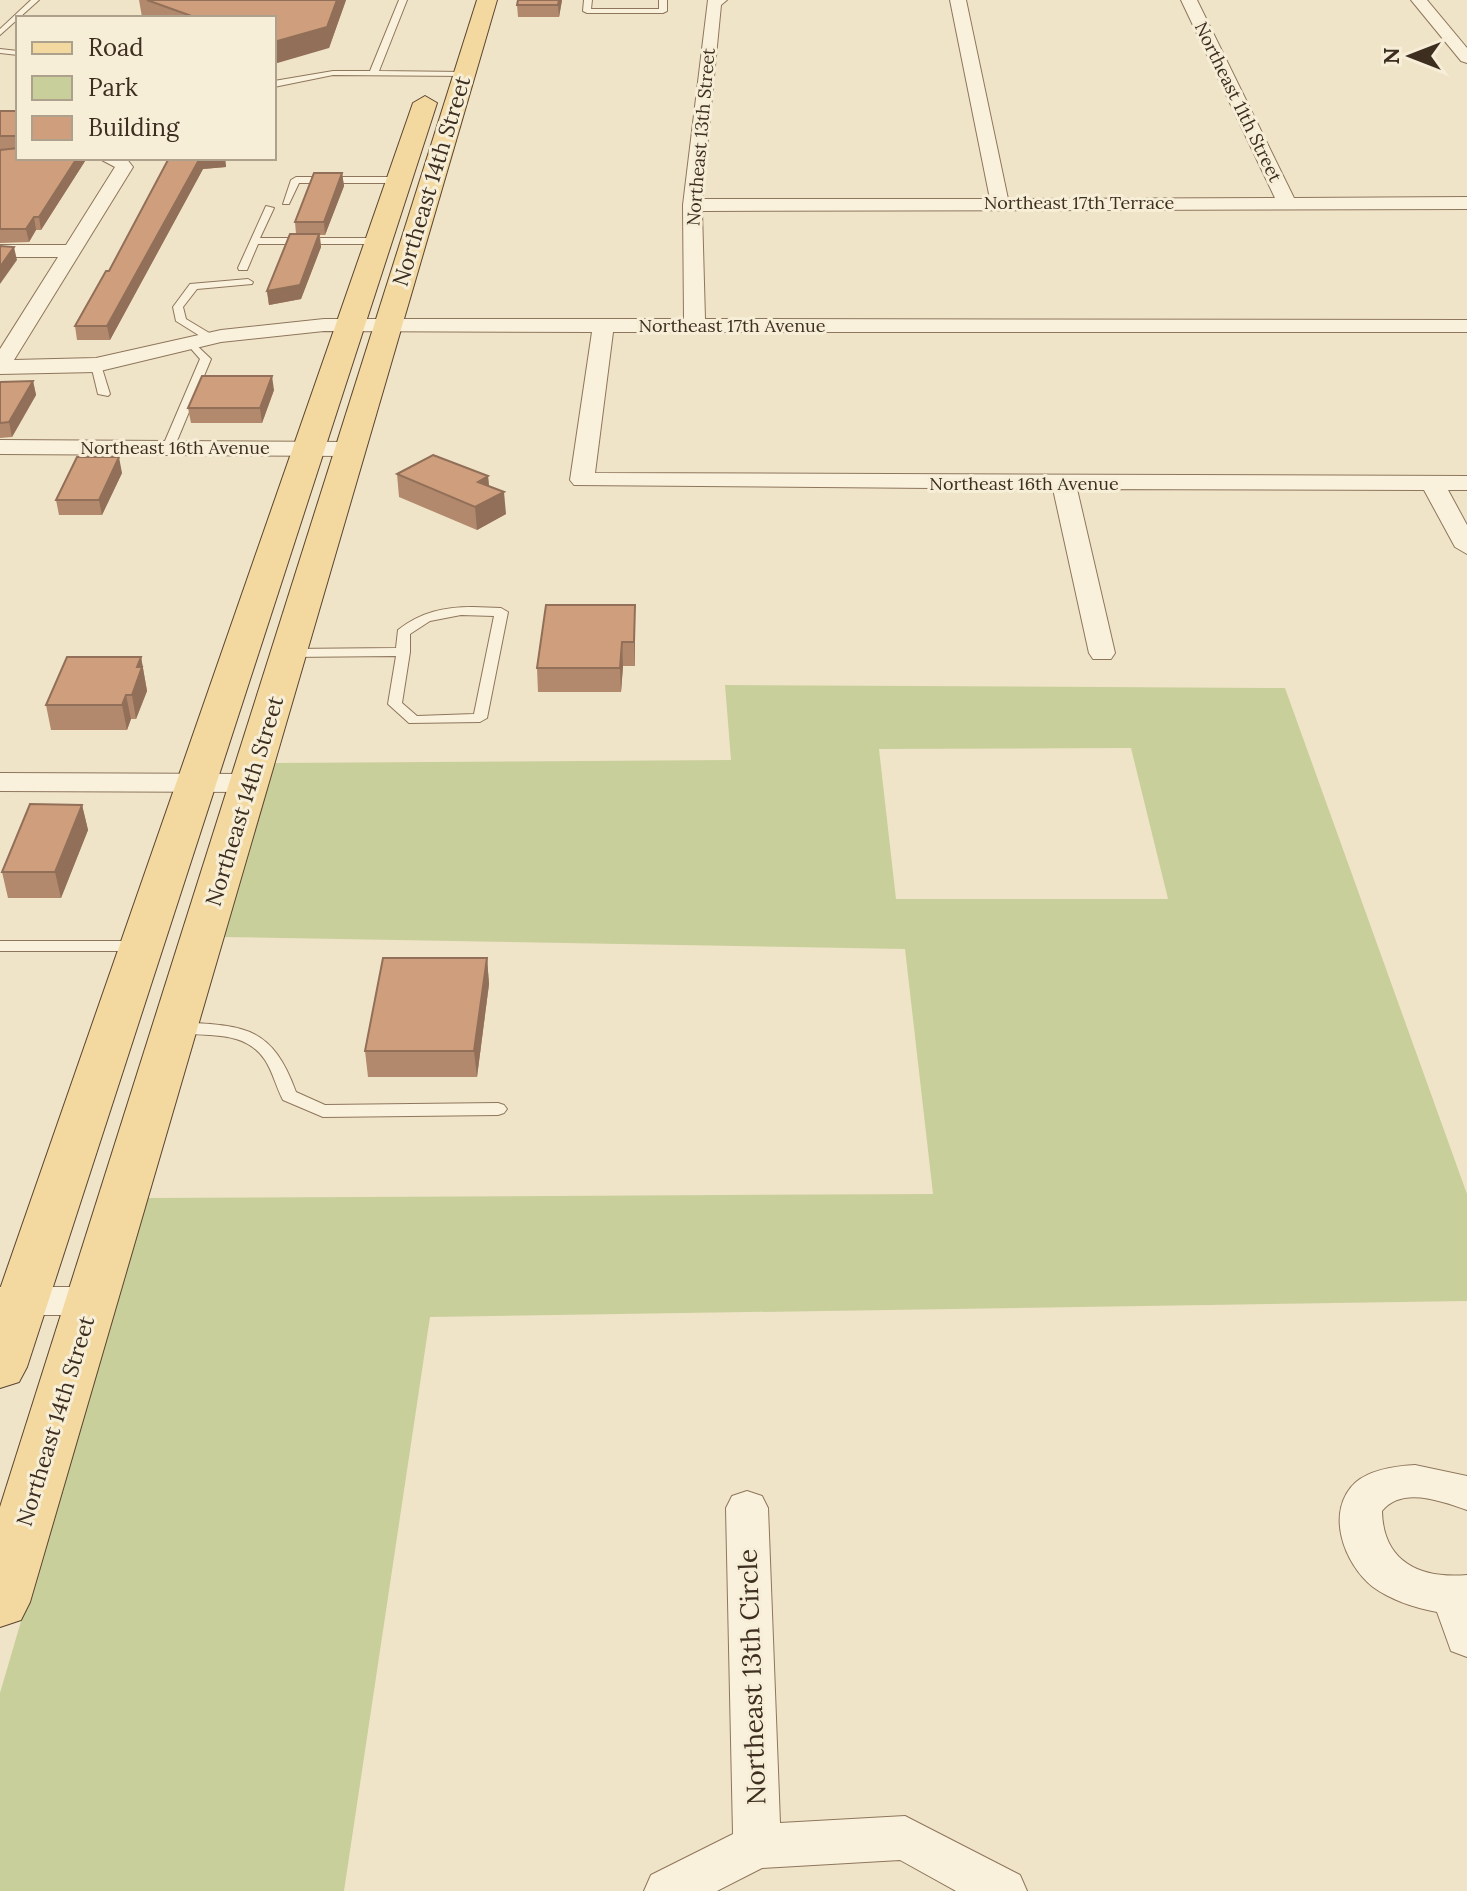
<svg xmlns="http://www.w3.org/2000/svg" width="1467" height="1891" viewBox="0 0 1467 1891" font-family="Lora,serif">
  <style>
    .green { fill: #c9cf9b; fill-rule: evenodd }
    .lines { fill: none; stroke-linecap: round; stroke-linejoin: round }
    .lane-casing { stroke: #8d765c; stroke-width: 2 }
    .street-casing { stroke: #8d765c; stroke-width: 2 }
    .primary-casing { stroke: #5b4430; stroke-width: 2 }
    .lane { fill: #faf1dc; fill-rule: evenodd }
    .street { fill: #faf1dc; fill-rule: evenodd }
    .primary { fill: #f3d9a0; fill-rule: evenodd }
    .wall { fill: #b2896c }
    .shaded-wall { fill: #916f58 }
    .building { fill: #cf9f7d; stroke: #916f58; stroke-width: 2 }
    .labels { text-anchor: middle; stroke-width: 6; stroke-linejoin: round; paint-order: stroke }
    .far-street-label { font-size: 18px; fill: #3d2e20; stroke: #f7eed8 }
    .street-label { font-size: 22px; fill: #3d2e20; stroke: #f7eed8 }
    .near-street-label { font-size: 26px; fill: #3d2e20; stroke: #f7eed8 }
  </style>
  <rect width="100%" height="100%" fill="#f0e4c8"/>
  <path class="green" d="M725 685 1285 688 1467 1194V1301L430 1317 344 1891H0V1693L145 1198 933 1194 905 949 222 937 272 763 731 760ZM1131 748 1168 899H896L879 749Z"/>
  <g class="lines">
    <g class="lane-casing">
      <g id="lane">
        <path d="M31 0H39L0 35V29Z"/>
        <path d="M399 0H407L379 71 464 72 467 76 333 75 274 87V81L333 71H370Z"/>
        <path d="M584 0H592L591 9H659V0H667V11L663 13H587L583 11Z"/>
        <path d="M0 49 18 51V55L0 53Z"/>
        <path d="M296 177H399L404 180 399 183H299L289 204H283L291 180Z"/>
        <path d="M266 206 274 208 260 238H378L383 241 378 244H258L247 270H239L238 268Z"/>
        <path d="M248 279 253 282 252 284 197 289 183 307 186 319 216 337V341H208L176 321 173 307 190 284Z"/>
        <path d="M191 340 211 359 174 448 168 451 162 448 200 359 186 343Z"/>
        <path d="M96 362 101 365 110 394 108 396 98 394 91 365Z"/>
        <path d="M473 607 501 608 508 612 487 718 480 722 409 723 388 704 396 656 289 657 282 653 289 649 396 648 398 630C421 612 444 607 473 607ZM461 615 494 616 474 714 417 716 402 703 410 652V634L430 621Z"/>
        <path d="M0 941H138L146 946 138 951H0Z"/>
        <path d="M177 1022C243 1026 271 1024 296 1092L325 1105 498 1103 504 1105 507 1109 504 1113 498 1115 323 1117 283 1100C276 1087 273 1072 265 1060 243 1027 203 1039 171 1031L169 1027Z"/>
      </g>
    </g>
    <g class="street-casing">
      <g id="street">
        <path d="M708 0H727L721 5 702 199H990L950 0H966L1008 199 1275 198 1181 0H1197L1294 198 1467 197V209L702 211 705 319 1467 320V332H613L595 473 1467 476V490H1448L1467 525V554L1455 547 1424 490 1077 489 1115 653 1111 659H1093L1089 653 1053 489 574 485 570 480 592 332 324 331 221 342 96 372 0 374V349L58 257H0V245H66L115 167 98 158H126L133 167 14 360 96 358 221 330 324 319H684L683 205Z"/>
        <path d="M1411 0H1427L1467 48V63L1461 61Z"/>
        <path d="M0 440 350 442 362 449 350 456 0 454Z"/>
        <path d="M0 773 249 774 259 777 264 783 259 789 249 792 0 791Z"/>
        <path d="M0 1287H92L106 1291 111 1301 106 1311 92 1315H0Z"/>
        <path d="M1415 1465 1467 1476V1510C1441 1501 1402 1486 1382 1511 1383 1562 1420 1579 1467 1575V1657L1451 1651 1437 1612C1415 1608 1391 1600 1373 1587 1344 1564 1324 1511 1356 1482 1372 1469 1396 1466 1415 1465Z"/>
        <path d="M747 1491 762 1496 768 1508 780 1823 905 1816 1020 1875 1027 1891H956L900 1860 762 1868 717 1891H644L651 1875 733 1834 726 1508 732 1496Z"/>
      </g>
    </g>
    <g class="primary-casing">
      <g id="primary">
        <path d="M477 0H497L30 1602 21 1620 0 1627V1507Z"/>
        <path d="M425 96 437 103 27 1367 19 1382 0 1388V1289L413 103Z"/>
      </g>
    </g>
    <use href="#lane" class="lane"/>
    <use href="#street" class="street"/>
    <use href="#primary" class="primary"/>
  </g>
  <g class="wall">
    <path d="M139 0H346L329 48 274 18H144L142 17Z"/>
    <path d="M518 0H562L559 17H518L517 5Z"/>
    <path d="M0 111H18V158H87L41 230H36L29 242 0 243V150L12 149H0Z"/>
    <path d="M169 158H225L226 167 203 169 110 340H77L75 326 109 271Z"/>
    <path d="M342 173 344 186 325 235H320L321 247 301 299 269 305 267 291 296 234 295 222Z"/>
    <path d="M33 381 36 395 12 437 0 438V382Z"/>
    <path d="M274 390 262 423H191L188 408Z"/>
    <path d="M122 473 102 515H59L56 500Z"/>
    <path d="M397 474 488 476 489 486 506 514 477 530 399 497Z"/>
    <path d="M635 605V666H623L621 692H538L537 668Z"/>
    <path d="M141 657 147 691 136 719H131L127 730H51L46 705Z"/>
    <path d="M82 805 88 830 61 898H8L2 872Z"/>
    <path d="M487 958 489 984 477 1077H368L365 1051Z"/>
  </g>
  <g class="shaded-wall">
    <path d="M337 0H346L329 48 274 64V42Z"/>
    <path d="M559 0H562L559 17 558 5Z"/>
    <path d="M77 158H87L41 230 39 217Z"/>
    <path d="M200 158H225L226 167 203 169 110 340 107 326Z"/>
    <path d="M342 173 344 186 325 235 324 222Z"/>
    <path d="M34 217 36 230 29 242 26 229Z"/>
    <path d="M319 234 321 247 301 299 269 305 267 291Z"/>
    <path d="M14 247 17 260 0 284V267Z"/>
    <path d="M272 376 274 390 262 423 260 408Z"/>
    <path d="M33 381 36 395 12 437 9 422Z"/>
    <path d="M119 457 122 473 102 515 99 500Z"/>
    <path d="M488 476 490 499 478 482Z"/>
    <path d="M504 492 506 514 477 530 475 507Z"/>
    <path d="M635 605V666L634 642Z"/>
    <path d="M622 642 623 666 621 692 620 668Z"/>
    <path d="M141 657 147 691 136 719 132 695 137 667Z"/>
    <path d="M126 695 131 719 127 730 122 705Z"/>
    <path d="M82 805 88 830 61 898 55 872Z"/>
    <path d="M487 958 489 984 477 1077 474 1051Z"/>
  </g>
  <g class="building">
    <path d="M147 0H337L327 27 274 42V18H197Z"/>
    <path d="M518 0H559L558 5H517Z"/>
    <path d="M0 111H18V138V136H0Z"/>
    <path d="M18 148V158H77L39 217H34L26 229H0V150Z"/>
    <path d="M169 158H200L107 326H75L106 271H109Z"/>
    <path d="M314 173H342L324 222H295Z"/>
    <path d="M290 234H319L300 285 267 291Z"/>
    <path d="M0 246 14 247 0 267Z"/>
    <path d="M202 376H272L260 408H188Z"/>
    <path d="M33 381 9 422 0 423V382Z"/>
    <path d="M433 455 488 476 478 482 504 492 475 507 397 474Z"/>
    <path d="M77 457H119L99 500H56Z"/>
    <path d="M546 605H635L634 642H622L620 668H537Z"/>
    <path d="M67 657H141L137 667H142L132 695H126L122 705H46Z"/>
    <path d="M30 804 82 805 55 872H2Z"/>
    <path d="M383 958H487L474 1051H365Z"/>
  </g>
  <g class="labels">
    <g class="far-street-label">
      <text transform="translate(1238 102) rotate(64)" y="6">Northeast 11th Street</text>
      <text transform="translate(701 137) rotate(-85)" y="6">Northeast 13th Street</text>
      <text x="1079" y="209">Northeast 17th Terrace</text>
      <text x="732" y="332">Northeast 17th Avenue</text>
      <text x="175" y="454">Northeast 16th Avenue</text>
      <text x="1024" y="490">Northeast 16th Avenue</text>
    </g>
    <g class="street-label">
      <text transform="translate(431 181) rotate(-73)" y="8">Northeast 14th Street</text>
      <text transform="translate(244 801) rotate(-73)" y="8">Northeast 14th Street</text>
      <text transform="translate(55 1421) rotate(-73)" y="8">Northeast 14th Street</text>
    </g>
    <g class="near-street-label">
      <text transform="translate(752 1677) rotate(-92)" y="9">Northeast 13th Circle</text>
    </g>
  </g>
  <rect x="16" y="16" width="260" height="144" fill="#f7eed8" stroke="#ada18e" stroke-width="2"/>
  <rect x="32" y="42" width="40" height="12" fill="#f3d9a0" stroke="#ada18e" stroke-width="2"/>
  <text x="88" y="56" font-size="24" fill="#3d2e20">Road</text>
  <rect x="32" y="76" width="40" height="24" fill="#c9cf9b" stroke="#ada18e" stroke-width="2"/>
  <text x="88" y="96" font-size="24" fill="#3d2e20">Park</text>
  <rect x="32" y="116" width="40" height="24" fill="#cf9f7d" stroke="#ada18e" stroke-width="2"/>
  <text x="88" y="136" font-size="24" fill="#3d2e20">Building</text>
  <g transform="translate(1411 56) rotate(270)" stroke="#f7eed8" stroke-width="6" paint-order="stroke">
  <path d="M0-6L14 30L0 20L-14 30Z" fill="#3d2e20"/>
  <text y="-12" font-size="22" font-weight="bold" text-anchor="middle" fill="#3d2e20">N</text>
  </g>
</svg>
